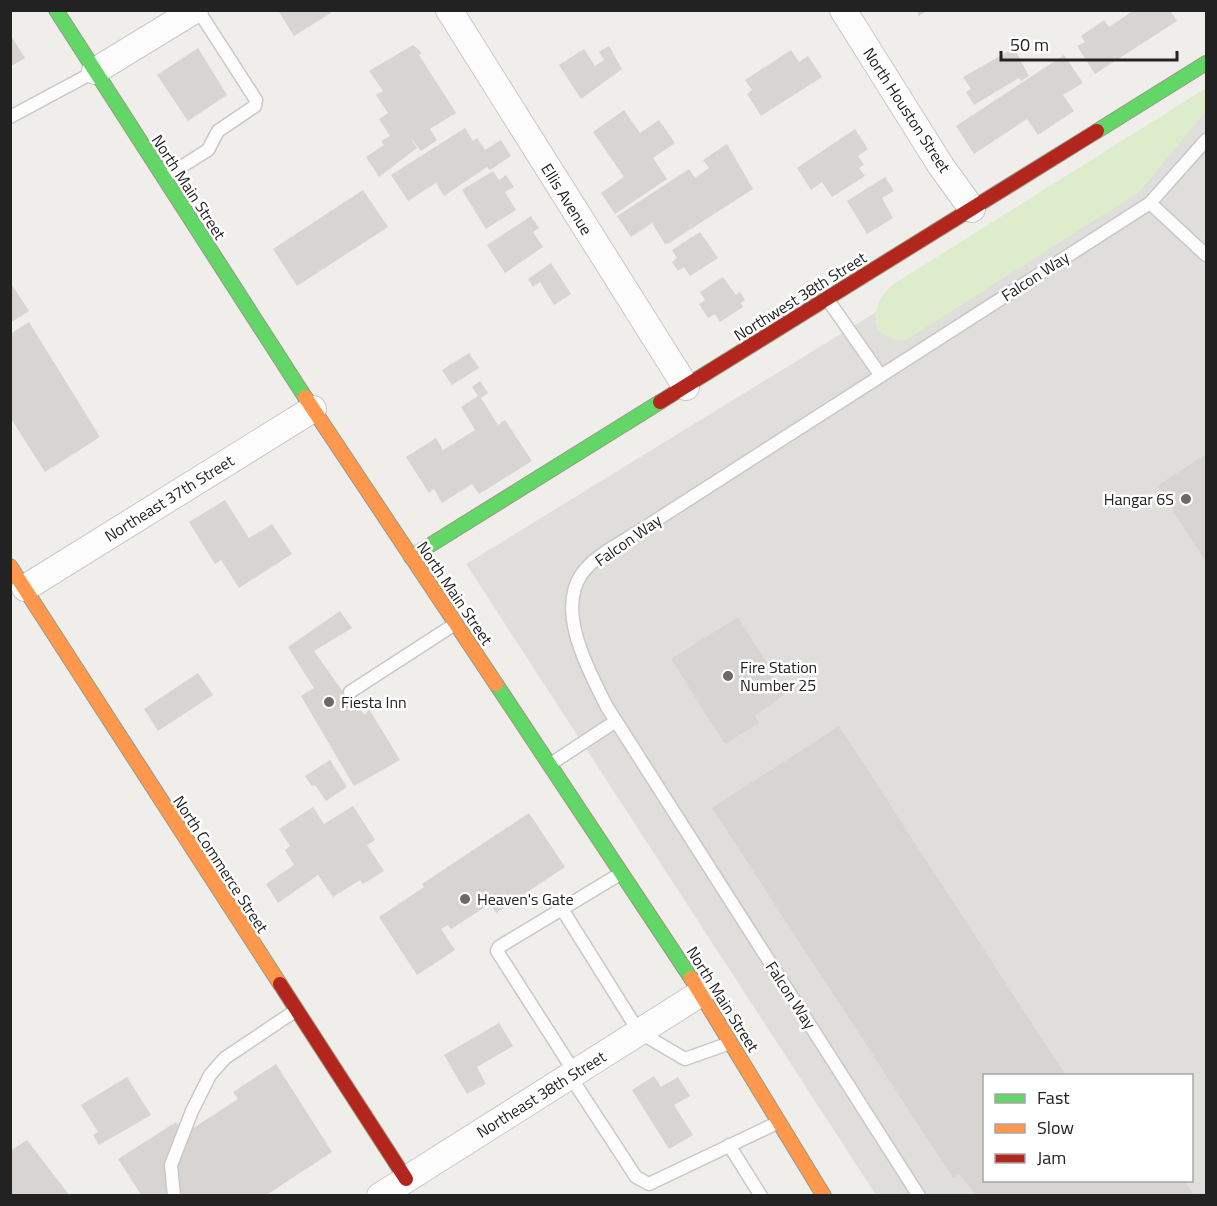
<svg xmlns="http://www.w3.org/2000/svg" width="1217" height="1206" viewBox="0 0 1217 1206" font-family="'Titillium Web',sans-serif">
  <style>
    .airport { fill: #e0deda; fill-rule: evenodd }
    .grass { fill: #ddeccb }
    .building { fill: #d7d4d2 }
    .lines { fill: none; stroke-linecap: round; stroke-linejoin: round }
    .lane-casing { stroke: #c9c8c7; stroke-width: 15 }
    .street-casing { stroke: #c9c8c7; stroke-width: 28 }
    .fast-casing { stroke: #999a82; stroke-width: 16 }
    .slow-casing { stroke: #999a82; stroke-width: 16 }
    .jam-casing { stroke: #999a82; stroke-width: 16 }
    .lane { stroke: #fdfcfc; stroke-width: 12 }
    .street { stroke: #fdfcfc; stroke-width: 26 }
    .fast { stroke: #63d668; stroke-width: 14 }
    .slow { stroke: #ff974d; stroke-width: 14 }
    .jam { stroke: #b3261e; stroke-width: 14 }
    .poi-dot { fill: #6a6968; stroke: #fff; stroke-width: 2 }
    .labels { text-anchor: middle; stroke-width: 5; stroke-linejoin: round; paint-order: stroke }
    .street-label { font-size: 16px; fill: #222; stroke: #fff }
    .poi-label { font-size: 16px; fill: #222; stroke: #fff; text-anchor: start }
  </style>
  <rect width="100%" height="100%" fill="#f0eeeb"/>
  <path class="airport" d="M1206 100V1195H876L466 564 896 300ZM984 1076H1192V1180H984Z"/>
  <path class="grass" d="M1206 88V111L1139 192 906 340C866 340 869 307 892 285Z"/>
  <g class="building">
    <path d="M282 10H329L331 13 294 36 279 12Z"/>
    <path d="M916 10H928L919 16Z"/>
    <path d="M1134 10H1170L1177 21 1095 74 1077 46 1085 42 1081 36 1104 20 1109 27Z"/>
    <path d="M10 34 25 58 10 67Z"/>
    <path d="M413 45 422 53 419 55 456 113 430 129 437 140 421 151 410 137 417 148 379 177 366 157 384 145 381 141 390 136 379 119 388 113 376 95 383 91 369 71Z"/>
    <path d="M609 46 622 69 581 99 559 65 584 49 595 66 604 60 599 52Z"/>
    <path d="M198 48 227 95 188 121 157 75Z"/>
    <path d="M1014 48 1029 76 1021 81 1019 78 974 105 966 92 971 89 963 77Z"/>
    <path d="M791 50 799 62 808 56 822 77 761 116 747 94 752 90 745 80Z"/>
    <path d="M1064 55 1083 83 1063 95 1074 111 1038 135 1027 119 974 154 956 126Z"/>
    <path d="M624 110 640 133 659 120 675 143 653 158 667 179 615 214 601 193 624 177 593 132Z"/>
    <path d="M465 128 473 141 477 138 485 150 501 140 511 156 490 170 487 167 444 196 436 183 408 201 391 175Z"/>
    <path d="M855 129 868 149 858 156 864 165 859 168 865 176 832 197 822 182 811 190 797 168Z"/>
    <path d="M727 144 753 189 669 243 665 244 652 223 631 237 617 216 689 169 695 178 709 168 703 160Z"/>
    <path d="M493 171 499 180 506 175 514 187 505 192 516 210 486 229 462 190Z"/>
    <path d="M885 177 894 191 882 198 893 218 867 234 847 201Z"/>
    <path d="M363 190 388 227 297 286 273 249Z"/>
    <path d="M531 216 539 228 533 232 543 247 505 273 487 245Z"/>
    <path d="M700 232 718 258 690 276 684 267 678 271 672 262 677 258 672 250Z"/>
    <path d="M551 263 571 294 554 305 540 282 533 287 528 279Z"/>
    <path d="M723 277 736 295 740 292 745 300 741 303 743 307 720 322 715 314 708 318 699 304 705 300 700 292Z"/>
    <path d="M10 282 29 311 10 323Z"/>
    <path d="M29 322 100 437 45 472 10 417V334Z"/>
    <path d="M469 353 479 368 452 385 442 370Z"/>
    <path d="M480 381 488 393 481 398 498 425 505 420 532 461 479 494 472 484 442 503 434 489 429 493 406 457 436 438 443 450 475 430 461 407 478 396 472 387Z"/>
    <path d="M1206 454V562L1157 486Z"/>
    <path d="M225 500 249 538 272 524 292 554 239 588 221 560 215 564 189 522Z"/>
    <path d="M340 611 352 628 314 651 341 689 365 715 369 709 400 760 354 786 301 696 314 688 288 647Z"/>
    <path d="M738 617 786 693 755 716 759 723 725 744 671 659Z"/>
    <path d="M198 673 213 695 158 731 144 709Z"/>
    <path d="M839 726 1066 1076H984V1180H1184L1194 1196H977L959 1174 953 1178 712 808Z"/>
    <path d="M330 760 347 787 326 801 315 785 312 786 305 776Z"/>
    <path d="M353 806 375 840 367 845 384 871 363 884 360 880 333 897 318 875 278 903 266 884 294 865 285 850 290 846 279 829 313 807 324 824Z"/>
    <path d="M529 813 565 867 496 913 490 904 451 929 448 925 441 929 455 950 417 975 379 917 424 887 422 884Z"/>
    <path d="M499 1023 513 1046 477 1067 486 1084 467 1094 444 1055Z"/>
    <path d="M276 1064 332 1152 265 1196H142L118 1159 176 1122 184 1134 238 1099 233 1092Z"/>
    <path d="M654 1076 661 1087 678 1077 690 1096 674 1105 693 1135 669 1149 632 1090Z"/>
    <path d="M127 1077 151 1115 99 1145 93 1135 98 1132 81 1105Z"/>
    <path d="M27 1140 30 1144 70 1196H10V1151Z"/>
  </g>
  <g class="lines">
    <g class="lane-casing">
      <g id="lane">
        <path d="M10 117 94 72"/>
        <path d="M165 177 208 150 218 131 255 106 256 100 198 10"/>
        <path d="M1150 203 1206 255"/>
        <path d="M828 300 881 376"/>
        <path d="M350 692 455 624"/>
        <path d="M549 765 616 721"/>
        <path d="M562 909 639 1032 685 1059 730 1043"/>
        <path d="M575 1073 497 951 499 947 620 874"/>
        <path d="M570 1076 636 1177 649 1184 777 1123"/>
        <path d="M729 1145 761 1196"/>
        <path d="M174 1196 171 1165 192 1111 210 1075 225 1058 295 1011"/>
        <path d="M919 1196 607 707C590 673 556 613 581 575 594 555 625 541 644 528L1150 203 1206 140"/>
      </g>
    </g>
    <g class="street-casing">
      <g id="street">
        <path d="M449 10 686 387"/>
        <path d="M843 10 941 166 972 209"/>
        <path d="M95 71 195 10"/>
        <path d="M25 588 313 409"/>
        <path d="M380 1196 701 993"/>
      </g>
    </g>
    <g class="fast-casing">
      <g id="fast">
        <path d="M56 10 305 397"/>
        <path d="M1097 131 1206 63"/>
        <path d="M411 557 660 402"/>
        <path d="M496 684 691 978"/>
      </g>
    </g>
    <g class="slow-casing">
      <g id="slow">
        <path d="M305 397 496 684"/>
        <path d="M10 566 280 984"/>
        <path d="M691 978 824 1196"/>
      </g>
    </g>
    <g class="jam-casing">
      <g id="jam">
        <path d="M660 402 1097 131"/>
        <path d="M280 984 406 1179"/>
      </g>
    </g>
    <use href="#lane" class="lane"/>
    <use href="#street" class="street"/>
    <use href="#fast" class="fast"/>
    <use href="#slow" class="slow"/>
    <use href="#jam" class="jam"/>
  </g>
  <g class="poi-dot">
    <circle cx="1186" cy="499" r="6"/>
    <circle cx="728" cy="676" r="6"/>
    <circle cx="329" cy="702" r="6"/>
    <circle cx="465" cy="899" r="6"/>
  </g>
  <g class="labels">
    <g class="street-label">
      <text transform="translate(907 110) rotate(57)" y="6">North Houston Street</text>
      <text transform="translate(189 187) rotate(57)" y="6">North Main Street</text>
      <text transform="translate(567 199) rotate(58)" y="6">Ellis Avenue</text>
      <text transform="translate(1035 276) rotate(-33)" y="6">Falcon Way</text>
      <text transform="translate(800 296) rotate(-32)" y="6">Northwest 38th Street</text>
      <text transform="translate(169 498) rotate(-32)" y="6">Northeast 37th Street</text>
      <text transform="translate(628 540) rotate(-35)" y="6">Falcon Way</text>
      <text transform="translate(455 593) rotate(56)" y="6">North Main Street</text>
      <text transform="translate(221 864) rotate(57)" y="6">North Commerce Street</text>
      <text transform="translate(791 995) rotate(57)" y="6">Falcon Way</text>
      <text transform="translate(723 999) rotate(58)" y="6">North Main Street</text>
      <text transform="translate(541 1094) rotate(-32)" y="6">Northeast 38th Street</text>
    </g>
    <g class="poi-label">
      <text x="1174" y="505" text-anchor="end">Hangar 6S</text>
      <text x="740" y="673">Fire Station<tspan x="740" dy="18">Number 25</tspan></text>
      <text x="341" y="708">Fiesta Inn</text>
      <text x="477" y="905">Heaven's Gate</text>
    </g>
  </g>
  <rect width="1217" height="1206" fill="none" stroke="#222222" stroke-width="24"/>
  <rect x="983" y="1074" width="210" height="108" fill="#ffffff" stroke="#a7a7a7" stroke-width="1.5"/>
  <rect x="995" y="1094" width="30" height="9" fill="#63d668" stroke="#a7a7a7" stroke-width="1.5"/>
  <text x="1037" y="1104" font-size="18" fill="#222222">Fast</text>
  <rect x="995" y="1124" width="30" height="9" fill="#ff974d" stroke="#a7a7a7" stroke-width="1.5"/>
  <text x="1037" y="1134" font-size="18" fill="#222222">Slow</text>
  <rect x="995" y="1154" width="30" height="9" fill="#b3261e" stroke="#a7a7a7" stroke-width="1.5"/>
  <text x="1037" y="1164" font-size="18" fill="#222222">Jam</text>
  <path d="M1001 51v9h176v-9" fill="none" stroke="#222222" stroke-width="3"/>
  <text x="1010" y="51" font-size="18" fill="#222222" stroke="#ffffff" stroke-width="4.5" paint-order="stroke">50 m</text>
</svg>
